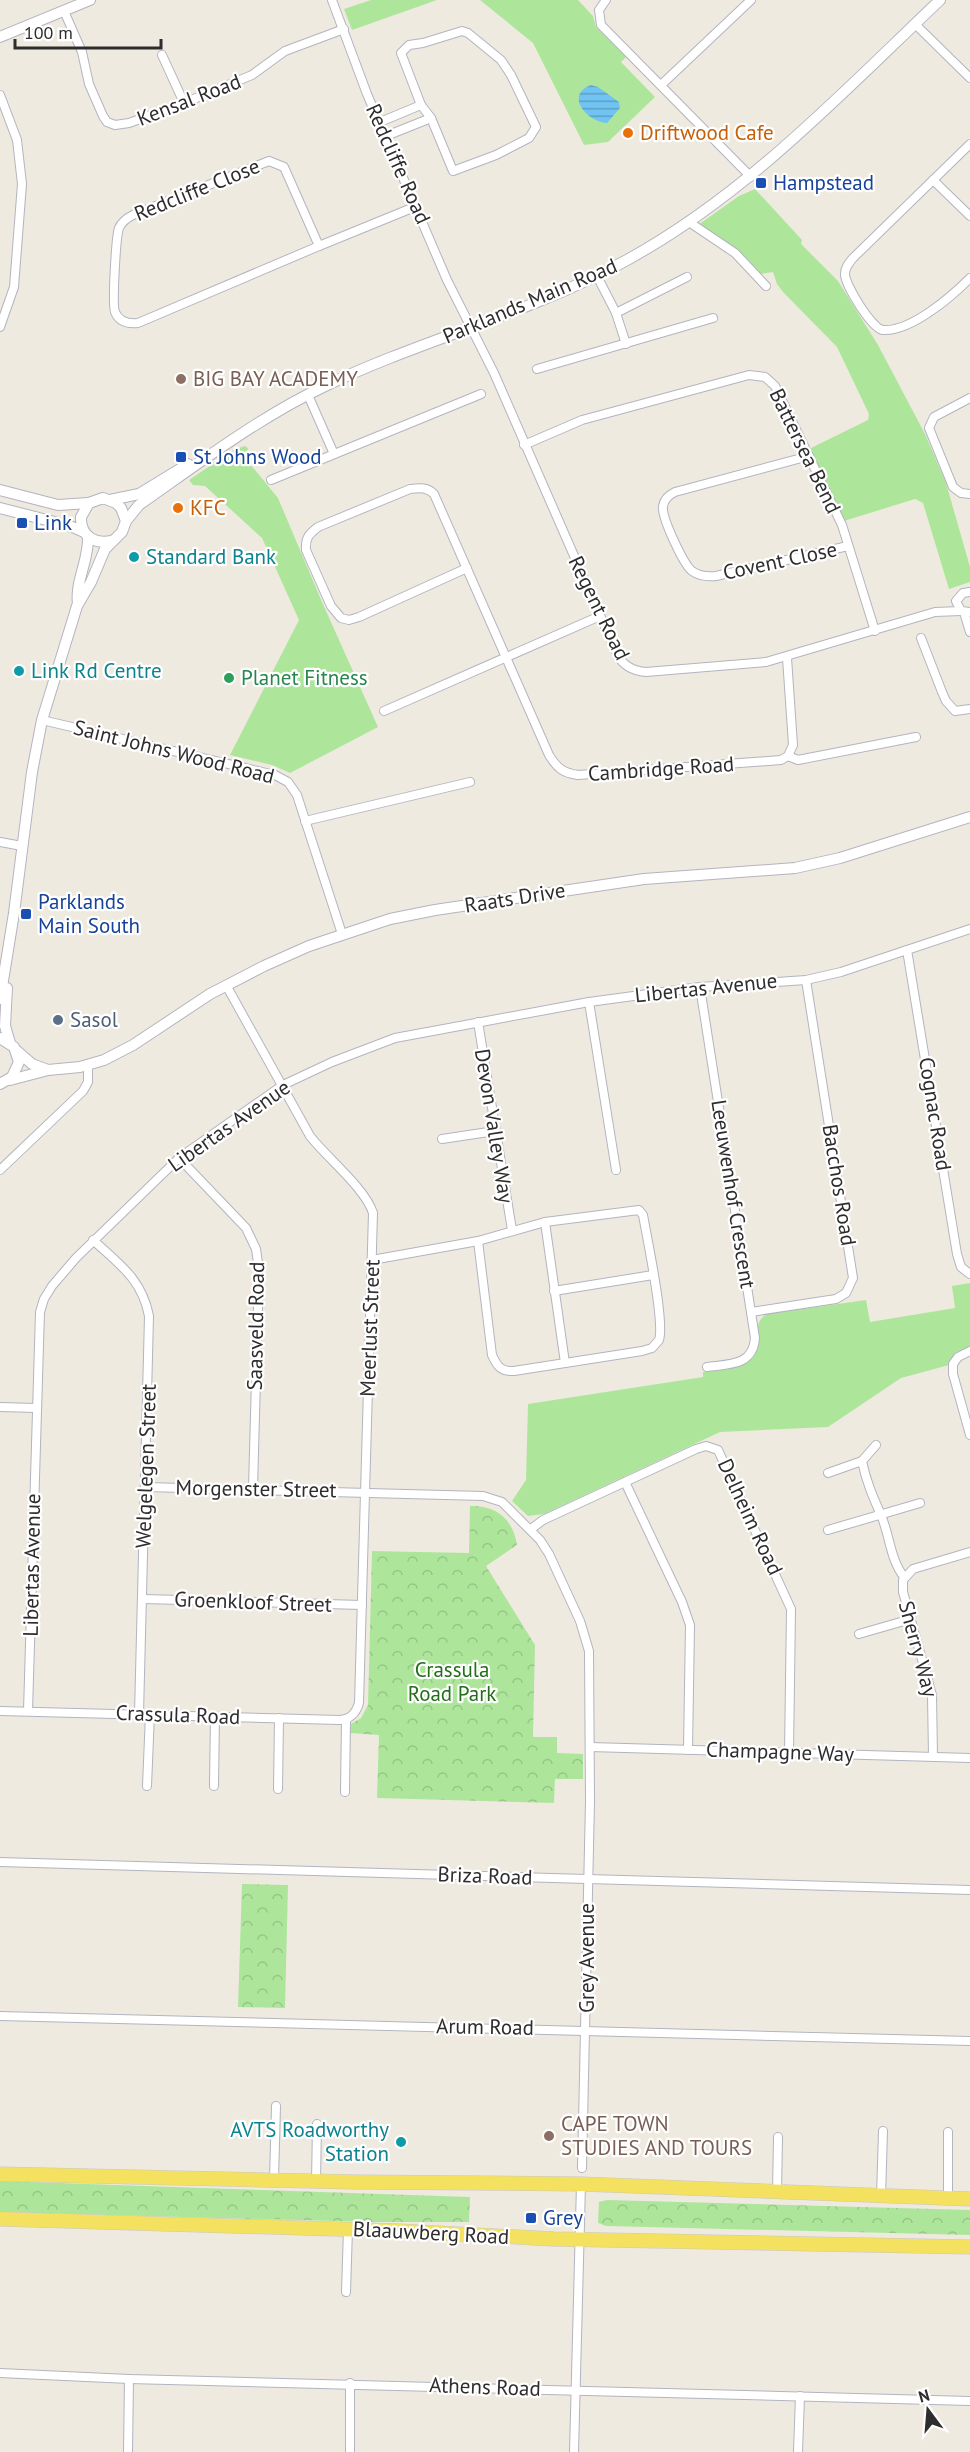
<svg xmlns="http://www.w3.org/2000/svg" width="970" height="2452" viewBox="0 0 970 2452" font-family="'PT Sans',sans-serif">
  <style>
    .grass { fill: #ade69b }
    .forest { fill: url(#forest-crowns) }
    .water { fill: url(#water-rules) }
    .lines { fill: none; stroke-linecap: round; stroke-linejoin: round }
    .minor-casing { stroke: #b3b4c1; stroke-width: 10 }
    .tertiary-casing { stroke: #b3b4c1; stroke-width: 12 }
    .primary-casing { stroke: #c8c8c8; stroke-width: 15 }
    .minor { stroke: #fff; stroke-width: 8 }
    .tertiary { stroke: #fff; stroke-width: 10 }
    .primary { stroke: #f4e15f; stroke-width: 14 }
    .food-dot { fill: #e8710a; stroke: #fff; stroke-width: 2 }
    .transit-dot { fill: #1a4fb4; stroke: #fff; stroke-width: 2 }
    .education-dot { fill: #8d6e63; stroke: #fff; stroke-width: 2 }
    .culture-dot { fill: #0f9aa8; stroke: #fff; stroke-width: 2 }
    .leisure-dot { fill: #2e9e5b; stroke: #fff; stroke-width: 2 }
    .service-dot { fill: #5c6f8a; stroke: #fff; stroke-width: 2 }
    .labels { text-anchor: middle; stroke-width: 4.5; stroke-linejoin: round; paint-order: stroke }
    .street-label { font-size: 21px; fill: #2d2d2d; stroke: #fff }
    .food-label { font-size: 21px; fill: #c56008; stroke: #fff; text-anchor: start }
    .transit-label { font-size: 21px; fill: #164399; stroke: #fff; text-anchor: start }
    .education-label { font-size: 21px; fill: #785e54; stroke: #fff; text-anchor: start }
    .culture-label { font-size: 21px; fill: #0d838f; stroke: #fff; text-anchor: start }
    .leisure-label { font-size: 21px; fill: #27864d; stroke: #fff; text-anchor: start }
    .service-label { font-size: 21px; fill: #4e5e75; stroke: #fff; text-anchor: start }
    .park-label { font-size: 21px; fill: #226e19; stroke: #fff }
  </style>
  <defs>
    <pattern id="forest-crowns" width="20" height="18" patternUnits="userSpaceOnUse" patternTransform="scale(1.5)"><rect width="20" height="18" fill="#ade69b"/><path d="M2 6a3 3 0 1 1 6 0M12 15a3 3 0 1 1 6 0" fill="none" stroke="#95c686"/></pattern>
    <pattern id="water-rules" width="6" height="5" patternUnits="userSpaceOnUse" patternTransform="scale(1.5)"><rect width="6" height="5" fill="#71c3f2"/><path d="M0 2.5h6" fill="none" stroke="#5d9fc4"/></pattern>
  </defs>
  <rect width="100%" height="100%" fill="#efeadf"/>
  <g class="grass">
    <path d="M371 0H437L352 30 344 9Z"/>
    <path d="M480 0H578L593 16 596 27 626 57 621 62 655 97 608 142 584 145 533 43Z"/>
    <path d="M755 189 802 240 801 244 838 281 878 345 925 434 946 483 970 567V582L949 589 923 503 915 499 844 521 809 449 868 420 869 414 837 347 783 292 777 284 773 272 761 274 735 247 720 241 698 225 739 196Z"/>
    <path d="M245 446 248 448 246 459 278 498 322 602 378 727 290 773 272 765 230 755 299 620 262 538 205 486 193 485 189 480 235 449Z"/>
    <path d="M970 1283V1347L956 1352 949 1365 901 1378 828 1427 720 1432 544 1514 528 1516 512 1501 526 1480 528 1404 703 1377V1372C716 1370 733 1370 744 1364 771 1352 745 1324 768 1314L866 1300 870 1322 955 1308 952 1286Z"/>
  </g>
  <g class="forest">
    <path d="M470 1506C496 1505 513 1519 517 1545L486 1566 535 1645 533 1737H557V1753L583 1754V1779H555L554 1803 377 1798 379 1735 350 1733 351 1724 361 1718 368 1705 372 1551 469 1553Z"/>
    <path d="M242 1884 288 1885 285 2008 238 2007Z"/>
    <path d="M0 2181 470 2197 469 2222H371L0 2212Z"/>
    <path d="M607 2200 970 2210V2235L606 2226 598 2223 599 2202Z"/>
  </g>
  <path class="water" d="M591 85 598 87 619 102 620 108 607 123C587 122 564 95 591 85Z"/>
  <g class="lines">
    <g class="minor-casing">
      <g id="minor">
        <path d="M332 0 367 94 447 280 494 373 617 654C623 666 633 671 646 672L766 662 935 612 961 611"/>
        <path d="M606 0 599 10 601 25 751 177"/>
        <path d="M64 11 82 52 89 84 103 116 107 122 115 125 129 123 184 103 252 75 285 51 344 29"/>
        <path d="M915 24 970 78"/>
        <path d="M462 31 468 33 501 60 511 75 536 127 529 138 496 155 453 171 431 118 421 105 401 53 409 45 423 43Z"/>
        <path d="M162 55 184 103"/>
        <path d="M661 85 751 0"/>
        <path d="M0 95 17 140 22 184 14 287 0 327"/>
        <path d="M380 122 421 105"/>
        <path d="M386 136 431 118"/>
        <path d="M970 144 853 258C849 263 845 267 845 274 845 285 872 329 883 330 911 332 952 296 970 278"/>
        <path d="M269 161 284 167 319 246 138 323C128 324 119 322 115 312 112 304 116 236 119 228 122 221 127 218 133 215Z"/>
        <path d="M933 180 970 216"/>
        <path d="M689 222 735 253 766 286"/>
        <path d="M319 246 417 206"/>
        <path d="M597 276 616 313 626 344"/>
        <path d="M616 313 687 277"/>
        <path d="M537 369 713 318"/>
        <path d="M308 395 334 454"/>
        <path d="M970 398 934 417 929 428 953 487 961 493 970 494"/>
        <path d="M524 445 582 420 749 375 765 377 775 386 842 525 875 631"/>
        <path d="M809 456 675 492C669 495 664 499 663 506 661 517 684 565 692 571 699 576 707 577 716 576L848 546"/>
        <path d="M271 480 481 394"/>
        <path d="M467 568 359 617 349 620 341 618 331 606 306 550C305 538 309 534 318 527L410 489C420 488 427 487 434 494 472 581 510 668 549 755 557 768 563 773 578 775L781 760 788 756 793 745 787 658"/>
        <path d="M970 592 963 593 956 601 961 611 970 612"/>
        <path d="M964 612 970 632"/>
        <path d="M921 638 942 692 946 701 955 711 970 709"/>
        <path d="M384 711 600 616"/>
        <path d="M42 720 275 775 288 782 297 795 342 934"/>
        <path d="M788 756 798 760 916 737"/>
        <path d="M305 821 470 782"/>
        <path d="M0 842 22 846"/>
        <path d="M907 950 957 1254 961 1267 970 1274"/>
        <path d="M700 987 755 1338C753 1366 729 1364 707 1367"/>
        <path d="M589 1002 616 1170"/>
        <path d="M478 1022 512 1230"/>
        <path d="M442 1139 495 1131"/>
        <path d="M179 1158 246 1228 256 1249 259 1270 253 1488"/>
        <path d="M0 1170 83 1091 88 1082V1066"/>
        <path d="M545 1222 565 1363"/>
        <path d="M93 1240C119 1264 142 1279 149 1316L139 1714"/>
        <path d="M372 1260 478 1241 545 1222 639 1210 643 1215C647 1238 665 1322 659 1340L652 1348 642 1351 514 1371C501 1372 497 1366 492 1355L478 1241"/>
        <path d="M554 1291 653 1275"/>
        <path d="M751 1312 836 1299 846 1293 853 1278 806 980"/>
        <path d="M970 1351 958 1357 953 1364V1374L970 1435"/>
        <path d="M0 1407 36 1408"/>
        <path d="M876 1445 862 1461C866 1481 873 1497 881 1515 890 1536 890 1559 904 1577"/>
        <path d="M828 1473 862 1461"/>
        <path d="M625 1482 682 1602 690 1625 688 1750"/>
        <path d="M146 1487 483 1496 502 1502 540 1540 549 1554 580 1621 589 1651 590 1801 582 2168"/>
        <path d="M531 1529 543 1520 696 1449 706 1446 718 1450 791 1609 789 1753"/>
        <path d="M828 1530 920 1503"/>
        <path d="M143 1599 362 1605"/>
        <path d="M859 1634 911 1619"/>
        <path d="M0 1711 340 1720C351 1719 356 1713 359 1703L373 1213C365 1188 327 1158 310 1136L226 985"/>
        <path d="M28 1711 40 1312 44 1299 52 1286 76 1258 179 1158 283 1085 332 1062 395 1038 589 1002 700 987 806 980 841 972 970 929"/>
        <path d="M590 1747 970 1758"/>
        <path d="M933 1757 932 1695 903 1592V1580L913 1569 970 1552"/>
        <path d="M147 1786 150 1714"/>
        <path d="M214 1786 215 1716"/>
        <path d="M278 1789 279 1718"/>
        <path d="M345 1792 346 1720"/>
        <path d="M0 1862 970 1890"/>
        <path d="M0 2016 970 2041"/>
        <path d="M274 2180 276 2106"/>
        <path d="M316 2182 317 2124"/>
        <path d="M777 2193 778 2137"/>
        <path d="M881 2197 883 2131"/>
        <path d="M948 2198V2132"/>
        <path d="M346 2292 348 2229"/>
        <path d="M0 2373 129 2379 970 2401"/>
        <path d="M128 2452 129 2379"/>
        <path d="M350 2452V2383"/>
        <path d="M574 2452 581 2184"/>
        <path d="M798 2452 800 2396"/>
      </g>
    </g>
    <g class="tertiary-casing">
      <g id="tertiary">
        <path d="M0 37 90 0"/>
        <path d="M0 490 58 505 89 503"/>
        <path d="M110 500 139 494 188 464"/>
        <path d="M0 508 70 526 84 532"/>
        <path d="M126 521 139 505C199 463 258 418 325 386 423 339 531 313 627 260 747 194 841 94 940 0"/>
        <path d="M78 604C75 581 89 560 88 537"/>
        <path d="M7 988 5 1026 10 1043"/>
        <path d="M0 999 14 913 32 772 42 720 77 606 91 582 105 549 122 532 126 521 121 508 116 503 103 498 89 503 81 517C80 536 96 546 114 540"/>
        <path d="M0 1038 14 1047 19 1062 12 1077 0 1084"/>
        <path d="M17 1051 32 1064 48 1070"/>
        <path d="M10 1080 48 1070 80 1067 104 1060 133 1045 210 994 264 966 309 946 390 919 435 910 644 879 795 868 840 858 970 817"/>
      </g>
    </g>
    <g class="primary-casing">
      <g id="primary">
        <path d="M0 2174 355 2182 581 2184 970 2199"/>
        <path d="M0 2219 400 2231 554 2239 970 2247"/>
      </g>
    </g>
    <use href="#minor" class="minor"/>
    <use href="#tertiary" class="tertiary"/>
    <use href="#primary" class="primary"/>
  </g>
  <g class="food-dot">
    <circle cx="628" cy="133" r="6"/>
    <circle cx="178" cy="508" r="6"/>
  </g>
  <g class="transit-dot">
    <rect x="755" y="177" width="12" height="12" rx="3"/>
    <rect x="175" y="451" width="12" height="12" rx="3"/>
    <rect x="16" y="517" width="12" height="12" rx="3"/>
    <rect x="20" y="908" width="12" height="12" rx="3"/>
    <rect x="525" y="2212" width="12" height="12" rx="3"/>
  </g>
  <g class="education-dot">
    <circle cx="181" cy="379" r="6"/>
    <circle cx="549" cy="2136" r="6"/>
  </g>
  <g class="culture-dot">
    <circle cx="134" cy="557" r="6"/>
    <circle cx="19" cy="671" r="6"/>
    <circle cx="401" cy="2142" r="6"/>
  </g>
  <circle class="leisure-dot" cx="229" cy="678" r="6"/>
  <circle class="service-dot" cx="58" cy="1020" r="6"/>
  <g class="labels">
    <g class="street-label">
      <text transform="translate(189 100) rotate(-21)" y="7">Kensal Road</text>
      <text transform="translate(398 164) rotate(66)" y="7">Redcliffe Road</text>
      <text transform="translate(197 190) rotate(-22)" y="7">Redcliffe Close</text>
      <text transform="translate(530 301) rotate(-23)" y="7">Parklands Main Road</text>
      <text transform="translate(805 451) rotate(64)" y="7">Battersea Bend</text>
      <text transform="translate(780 561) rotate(-12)" y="7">Covent Close</text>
      <text transform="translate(599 608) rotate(64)" y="7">Regent Road</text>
      <text transform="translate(174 752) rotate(14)" y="7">Saint Johns Wood Road</text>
      <text transform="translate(661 769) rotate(-4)" y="7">Cambridge Road</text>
      <text transform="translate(515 898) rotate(-9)" y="7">Raats Drive</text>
      <text transform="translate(706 988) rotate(-6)" y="7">Libertas Avenue</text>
      <text transform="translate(935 1114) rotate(81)" y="7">Cognac Road</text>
      <text transform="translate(229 1126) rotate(-35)" y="7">Libertas Avenue</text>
      <text transform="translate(494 1126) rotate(81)" y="7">Devon Valley Way</text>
      <text transform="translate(839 1185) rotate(81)" y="7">Bacchos Road</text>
      <text transform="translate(733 1194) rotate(81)" y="7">Leeuwenhof Crescent</text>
      <text transform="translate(256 1326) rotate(-89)" y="7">Saasveld Road</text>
      <text transform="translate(370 1328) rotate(-88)" y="7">Meerlust Street</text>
      <text transform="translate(146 1466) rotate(-88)" y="7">Welgelegen Street</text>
      <text transform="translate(256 1489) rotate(1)" y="7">Morgenster Street</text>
      <text transform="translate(750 1517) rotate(65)" y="7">Delheim Road</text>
      <text transform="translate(32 1565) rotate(-89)" y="7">Libertas Avenue</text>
      <text transform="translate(253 1602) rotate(2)" y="7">Groenkloof Street</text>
      <text transform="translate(918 1649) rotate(75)" y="7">Sherry Way</text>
      <text transform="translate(178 1715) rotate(2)" y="7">Crassula Road</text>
      <text transform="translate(780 1752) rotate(2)" y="7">Champagne Way</text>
      <text transform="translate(485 1876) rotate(2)" y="7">Briza Road</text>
      <text transform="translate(587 1958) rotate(-90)" y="7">Grey Avenue</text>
      <text transform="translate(485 2027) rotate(1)" y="7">Arum Road</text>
      <text transform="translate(431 2233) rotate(3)" y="7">Blaauwberg Road</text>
      <text transform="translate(485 2387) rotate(2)" y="7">Athens Road</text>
    </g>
    <g class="food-label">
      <text x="640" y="140">Driftwood Cafe</text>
      <text x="190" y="515">KFC</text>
    </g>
    <g class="transit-label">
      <text x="773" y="190">Hampstead</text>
      <text x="193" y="464">St Johns Wood</text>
      <text x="34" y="530">Link</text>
      <text x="38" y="909">Parklands<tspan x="38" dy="24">Main South</tspan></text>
      <text x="543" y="2225">Grey</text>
    </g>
    <g class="education-label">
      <text x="193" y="386">BIG BAY ACADEMY</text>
      <text x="561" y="2131">CAPE TOWN<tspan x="561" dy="24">STUDIES AND TOURS</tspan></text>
    </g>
    <g class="culture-label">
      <text x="146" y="564">Standard Bank</text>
      <text x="31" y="678">Link Rd Centre</text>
      <text x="389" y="2137" text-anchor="end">AVTS Roadworthy<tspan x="389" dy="24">Station</tspan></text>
    </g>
    <g class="leisure-label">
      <text x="241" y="685">Planet Fitness</text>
    </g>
    <g class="service-label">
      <text x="70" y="1027">Sasol</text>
    </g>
    <g class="park-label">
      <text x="452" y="1677">Crassula<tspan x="452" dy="24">Road Park</tspan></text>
    </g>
  </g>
  <g transform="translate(928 2410) rotate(344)" stroke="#ffffff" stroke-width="4.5" paint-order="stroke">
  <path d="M0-4.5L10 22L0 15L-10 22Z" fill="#2d2d2d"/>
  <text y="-9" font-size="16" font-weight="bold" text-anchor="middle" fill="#2d2d2d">N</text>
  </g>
  <path d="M15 39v9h146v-9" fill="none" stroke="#2d2d2d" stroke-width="3"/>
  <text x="24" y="39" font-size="18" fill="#2d2d2d" stroke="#ffffff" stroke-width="4.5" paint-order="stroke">100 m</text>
</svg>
